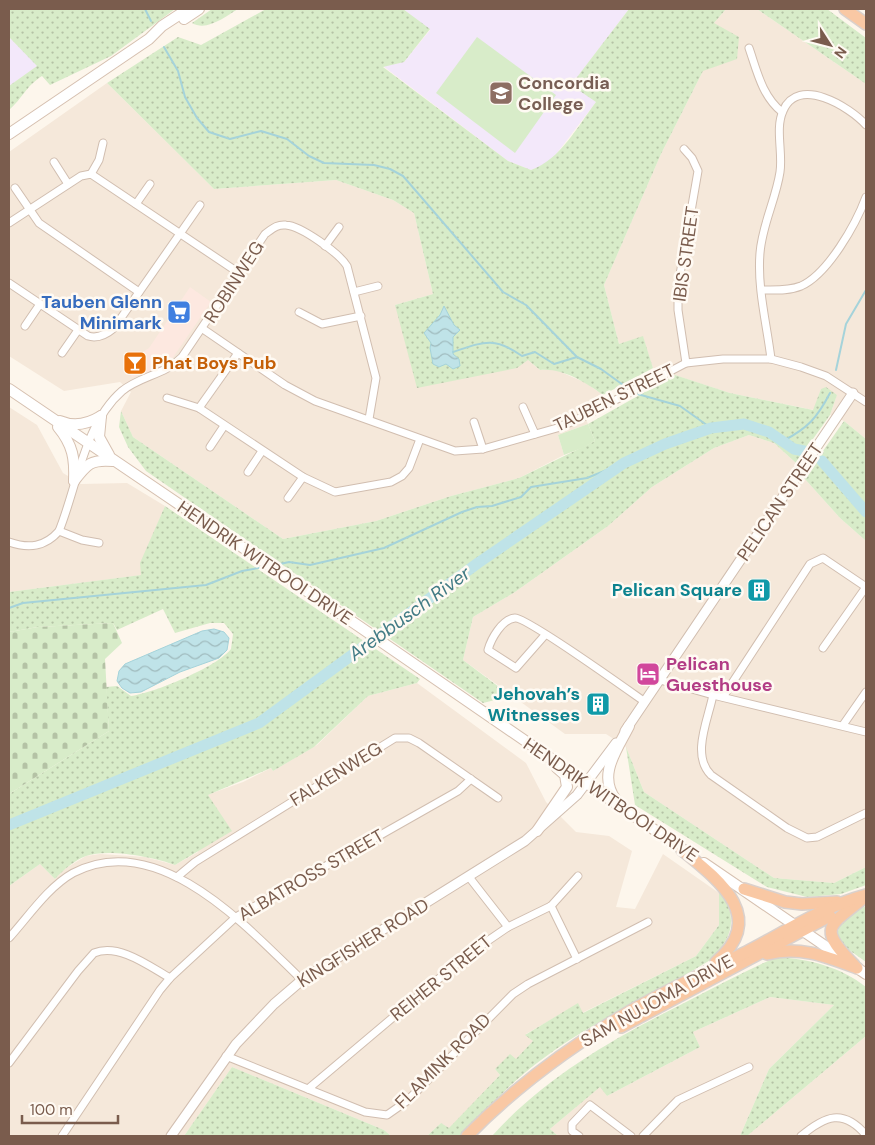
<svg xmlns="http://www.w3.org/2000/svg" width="875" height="1145" viewBox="0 0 875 1145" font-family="'DM Sans',sans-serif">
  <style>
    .residential { fill: #f5e8da }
    .commercial { fill: #fde8e0 }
    .education { fill: #f3e8fa }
    .grass { fill: url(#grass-dots) }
    .cemetery { fill: url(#cemetery-stones) }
    .park { fill: #d8ecc9 }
    .water { fill: url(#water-waves); stroke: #a5d3da }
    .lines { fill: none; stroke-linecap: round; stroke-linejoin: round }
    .stream { stroke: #a5d3da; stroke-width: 2 }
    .river { stroke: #bfe3e8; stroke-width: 11 }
    .minor-casing { stroke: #d1beb0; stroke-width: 9 }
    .tertiary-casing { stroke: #d1beb0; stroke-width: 11 }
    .secondary-casing { stroke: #d6c0b0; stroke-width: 12 }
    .trunk-casing { stroke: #dad1cd; stroke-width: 14 }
    .minor { stroke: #fff; stroke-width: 7 }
    .tertiary { stroke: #fff; stroke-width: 9 }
    .secondary { stroke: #fff; stroke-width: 10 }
    .trunk { stroke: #f9c8a4; stroke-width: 11 }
    .labels { text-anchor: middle; stroke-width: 5; stroke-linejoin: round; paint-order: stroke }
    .education-label { font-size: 18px; font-weight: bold; fill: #785e54; stroke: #fffaf3; text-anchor: start }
    .street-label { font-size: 18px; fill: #7a5c4d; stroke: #fffaf3 }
    .shop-label { font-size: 18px; font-weight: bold; fill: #366cbe; stroke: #fffaf3; text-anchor: end }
    .food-label { font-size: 18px; font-weight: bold; fill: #c56008; stroke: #fffaf3; text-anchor: start }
    .culture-label { font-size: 18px; font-weight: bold; fill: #0d838f; stroke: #fffaf3; text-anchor: end }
    .hotel-label { font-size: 18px; font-weight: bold; fill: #b23c85; stroke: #fffaf3; text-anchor: start }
    .water-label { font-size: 19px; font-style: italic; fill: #437c86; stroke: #fffaf3 }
  </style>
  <defs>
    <pattern id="grass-dots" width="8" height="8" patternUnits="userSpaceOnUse" patternTransform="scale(1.25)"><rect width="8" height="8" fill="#d8ecc9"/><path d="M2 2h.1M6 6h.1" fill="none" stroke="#b4c2a5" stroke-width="1.8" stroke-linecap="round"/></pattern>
    <pattern id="cemetery-stones" width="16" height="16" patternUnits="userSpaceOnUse" patternTransform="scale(1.25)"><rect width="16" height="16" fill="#d8ecc9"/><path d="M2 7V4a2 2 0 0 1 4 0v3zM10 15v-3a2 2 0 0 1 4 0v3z" fill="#b4c2a5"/></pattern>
    <pattern id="water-waves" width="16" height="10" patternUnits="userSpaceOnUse" patternTransform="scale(1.25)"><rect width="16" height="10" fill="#bfe3e8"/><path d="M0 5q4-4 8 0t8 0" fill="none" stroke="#a0bbbe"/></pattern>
  </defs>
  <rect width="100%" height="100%" fill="#fdf6ec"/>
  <g class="residential">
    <path d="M726 9H757L866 84V439L844 421 830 415 837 395 821 389 814 410 730 393 653 368 643 337 619 344 604 285 661 154 703 71 714 23Z"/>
    <path d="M107 83 214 189 336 180 393 200 414 213 433 294 395 305 528 360 540 370 554 369 586 383 603 395 582 411 588 424 558 435 564 455 519 478 451 496 376 521 283 539 133 437 121 411 131 392 120 382 64 391 9 356V152Z"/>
    <path d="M9 407 37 425 63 473 81 484 127 483 165 506 141 563 142 575 9 592Z"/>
    <path d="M749 435 774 443 796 463 804 478 840 518 866 541V867L834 883 774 878 644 792 626 747 606 734H565L463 660 473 617 515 592 608 526 652 487 714 448Z"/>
    <path d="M417 683 526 763 546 802 576 832 609 836 632 851 616 907 635 909 663 854 719 893V925L696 956 582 1013 578 1004 526 1034 533 1041 516 1060 495 1069 500 1075 449 1129 441 1123 427 1136H391L384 1130 232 1067 184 1136H9V886L40 864 55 879 63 870 86 856 100 854 145 857 175 865 198 852 207 795 243 782 271 768 273 771 317 745 368 696Z"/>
    <path d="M770 997 834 1005 769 1069 740 1136H558L550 1129 601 1086 607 1096 700 1047 693 1032Z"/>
    <path d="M866 1036V1136H747Z"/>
  </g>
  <path class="commercial" d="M190 287 211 302 172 359 157 369 132 377 124 364 149 348Z"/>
  <g class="education">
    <path d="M403 9H629L572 84 596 102 554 157 544 165 531 170 508 161 383 66 404 62 430 30Z"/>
    <path d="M9 37 38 66 9 86Z"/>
  </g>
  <g class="grass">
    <path d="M9 9H175L111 56 50 85 42 76C25 87 23 98 9 110V86L37 66 9 37Z"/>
    <path d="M212 9H238C226 16 207 32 192 23Z"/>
    <path d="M266 9H403L430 29 404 62 383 67 508 161 531 170C561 159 577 127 596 102L571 85 629 9H726L714 23 739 37 737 59 703 71 661 154 604 285 619 344 643 336 653 368 603 395C585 382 563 368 540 370L528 360 517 368 417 388 395 305 433 294 414 213 393 200 336 180 214 189 107 83 178 37 201 45Z"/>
    <path d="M757 9H827L866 38V84Z"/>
    <path d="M675 375 730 393 813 410 821 389 826 387 837 395 830 415 796 463 774 443 749 435 714 448 652 487 608 526 515 592 473 617 463 660 511 696 483 703 146 471 128 447 119 427 121 411 133 437 283 539 376 521 451 496 519 478 595 441 588 424Z"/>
    <path d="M844 421 866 439V541L840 518 804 478Z"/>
    <path d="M165 506 420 679 417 683 368 696 314 747 273 771 271 768 208 795 232 831 175 865C155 857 107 848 86 856 75 860 63 870 55 879L40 864 9 886V794L109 731 106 687 117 686 131 696C154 693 217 667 231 649L233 634 224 623H210L175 633 163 609 117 630 113 623 38 627 9 632V592L141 575 140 563Z"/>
    <path d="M626 747 644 792 774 878 834 883 866 867V885L841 894 807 897 767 887 635 805Z"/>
    <path d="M719 893 725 895C736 924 732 936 712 959 656 994 594 1020 541 1060 511 1082 486 1110 460 1136H427L441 1123 449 1128 500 1075 495 1069 510 1054 516 1059 533 1041 525 1035 578 1003 583 1013 696 956 719 925Z"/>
    <path d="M866 906V962L842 945 837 937C839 919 852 913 866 906Z"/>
    <path d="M777 957C809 959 841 967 866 987V1036L747 1136H740L769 1069 834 1005 770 997 693 1032 700 1047 607 1096 600 1087 550 1129 558 1136H492C546 1076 616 1037 688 1001 717 986 747 970 777 957Z"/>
    <path d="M232 1067 384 1130 391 1136H184Z"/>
  </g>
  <path class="cemetery" d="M113 623 122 643 105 659 109 731 9 794V632L38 627Z"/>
  <g class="park">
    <path d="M477 37 556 95 515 153 436 93Z"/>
    <path d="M588 424 595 441 582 448 564 455 558 435Z"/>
  </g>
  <g class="water">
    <path d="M444 306 454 325 460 330 453 337V354L459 359 460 366 453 369 446 364 439 367 433 364 430 348 431 343 424 333 440 315Z"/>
    <path d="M214 629 224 632 229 638 227 650 219 658 180 672 141 692 130 693 122 688 117 681 119 671 125 664 202 631Z"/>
  </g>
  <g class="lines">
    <g class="stream">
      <path d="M145 9 151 21"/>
      <path d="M164 47 178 71 185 97 197 118 209 132 230 139 261 131 287 139 309 156 324 163 374 165 390 169 403 176 416 191 503 292 526 305 577 357 601 369 630 390"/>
      <path d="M453 352C483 342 494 336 522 356L535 352 554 364 577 357"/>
      <path d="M836 370 846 324 866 290"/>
      <path d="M634 393 680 406 711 428"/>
      <path d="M783 441C808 428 817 418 830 393"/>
      <path d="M276 565 289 562 310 565 384 548 462 512 477 507 492 506 521 497 531 487 587 478 624 463"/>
      <path d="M9 608 23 603 206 585 242 571 264 567"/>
    </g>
    <g class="river">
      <path d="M822 461 866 512"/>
      <path d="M9 825 259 723 478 563 624 463 665 444 711 428 744 424 769 432 794 449 804 451"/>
    </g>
    <g class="minor-casing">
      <g id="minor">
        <path d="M749 48C757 71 762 96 782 112"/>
        <path d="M684 149 692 158 698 171 678 286V310L686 363"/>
        <path d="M54 162 68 184"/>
        <path d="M91 174 99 160 103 143"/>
        <path d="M15 188 39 223 139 292"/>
        <path d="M136 204 150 184"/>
        <path d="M9 223 81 176 91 174 239 273"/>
        <path d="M325 246 339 227"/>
        <path d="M9 283 88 336C98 339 107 334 114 328L200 205"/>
        <path d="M762 290C775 290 789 291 801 286 828 274 856 224 866 197"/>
        <path d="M354 292 378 286"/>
        <path d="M299 312 322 324 361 316"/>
        <path d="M25 326 40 304"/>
        <path d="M203 329 285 385 315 401 455 451 483 449 557 428 585 416 686 363 723 359H771L801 367 826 376 866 402"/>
        <path d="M62 353 78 330"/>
        <path d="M771 359C767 325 757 288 760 253 762 225 776 199 780 172 783 153 775 128 783 111 798 75 850 107 866 125"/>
        <path d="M167 398 199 408 303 477 335 492 391 482 402 476 409 468 420 439"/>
        <path d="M523 407 535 434"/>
        <path d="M199 408 238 353"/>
        <path d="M474 422 483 449"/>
        <path d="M210 447 224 426"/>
        <path d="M248 472 262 451"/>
        <path d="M288 498 303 477"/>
        <path d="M59 531 82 540 99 543"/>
        <path d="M9 542C29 549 45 547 59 531 77 487 84 424 122 391 140 376 165 375 182 357L265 234C272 229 277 224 286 225 301 226 339 253 347 266L376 378 369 419"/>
        <path d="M545 635 516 668 488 650C491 639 502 619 515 618 526 617 628 690 645 702"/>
        <path d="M660 680 713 695 866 732"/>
        <path d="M713 695C708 720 691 755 711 775L787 828 807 838 817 837 866 813"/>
        <path d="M723 697 810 564 823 558 866 587 823 648"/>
        <path d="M843 725 866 692"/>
        <path d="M177 877 195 862 395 738H409L419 743 498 798"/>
        <path d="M469 877 508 927"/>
        <path d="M551 906 577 959"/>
        <path d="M9 938C28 917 48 887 73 873 158 828 247 927 302 980"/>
        <path d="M226 1056 365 1112 387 1115 407 1101 513 994 528 984 648 922"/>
        <path d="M9 1063 78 971 94 953C119 943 149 966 170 978"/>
        <path d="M308 1089 467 955 508 927 551 906 578 876"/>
        <path d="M62 1136 160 990 170 978 236 917 458 791 471 779"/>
        <path d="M579 1136 572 1131V1124L590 1105 631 1136"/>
        <path d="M643 1136 678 1100 749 1067"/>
        <path d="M801 1136C825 1116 843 1108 866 1135"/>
      </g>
    </g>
    <g class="tertiary-casing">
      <g id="tertiary">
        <path d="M625 731 853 393"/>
        <path d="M171 1136 236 1044 274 1004 302 980 525 841 577 795 616 743"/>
      </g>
    </g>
    <g class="secondary-casing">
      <g id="secondary">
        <path d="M184 19 199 9"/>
        <path d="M9 134 149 39 162 26 188 9"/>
        <path d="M9 389 360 627 688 853"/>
        <path d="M101 416 99 437 109 455"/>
        <path d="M60 421C74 427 88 424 101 416"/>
        <path d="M58 427C73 445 75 459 74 481"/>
        <path d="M74 481C87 464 91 459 113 461"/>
        <path d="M616 800C597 775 617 750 629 726"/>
        <path d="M537 831 567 787 565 775 557 768"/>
        <path d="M704 863 866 974"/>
      </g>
    </g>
    <g class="trunk-casing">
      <g id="trunk">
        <path d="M845 9 866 24"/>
        <path d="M682 850C719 880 768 917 716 962"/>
        <path d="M744 889 785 902 802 904 837 902"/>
        <path d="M767 954C799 945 828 957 857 968"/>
        <path d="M854 965C817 927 828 927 865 897"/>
        <path d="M621 1027 830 916"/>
        <path d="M467 1136C516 1086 572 1045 632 1010 671 988 711 970 750 950 788 930 825 906 866 895"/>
      </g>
    </g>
    <use href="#minor" class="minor"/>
    <use href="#tertiary" class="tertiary"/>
    <use href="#secondary" class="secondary"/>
    <use href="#trunk" class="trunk"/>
  </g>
  <defs>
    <g id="school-square" transform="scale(1.25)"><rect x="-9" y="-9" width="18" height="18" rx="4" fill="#8d6e63" stroke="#fffaf3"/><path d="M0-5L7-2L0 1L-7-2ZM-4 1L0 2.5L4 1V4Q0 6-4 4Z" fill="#fff"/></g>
    <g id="supermarket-square" transform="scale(1.25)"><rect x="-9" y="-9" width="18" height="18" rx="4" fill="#3f7fe0" stroke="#fffaf3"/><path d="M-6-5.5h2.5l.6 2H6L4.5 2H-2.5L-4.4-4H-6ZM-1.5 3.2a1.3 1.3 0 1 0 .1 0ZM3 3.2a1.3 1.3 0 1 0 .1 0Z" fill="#fff"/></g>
    <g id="bar-square" transform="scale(1.25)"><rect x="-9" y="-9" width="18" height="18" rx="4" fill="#e8710a" stroke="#fffaf3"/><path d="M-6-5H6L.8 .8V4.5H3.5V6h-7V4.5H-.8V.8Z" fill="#fff"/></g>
    <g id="building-square" transform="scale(1.25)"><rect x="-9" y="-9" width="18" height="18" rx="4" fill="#0f9aa8" stroke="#fffaf3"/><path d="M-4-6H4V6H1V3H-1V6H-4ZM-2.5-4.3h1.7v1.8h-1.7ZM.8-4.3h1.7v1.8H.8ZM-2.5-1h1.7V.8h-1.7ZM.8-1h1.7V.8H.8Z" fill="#fff"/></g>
    <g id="hotel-square" transform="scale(1.25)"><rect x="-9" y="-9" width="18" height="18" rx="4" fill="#d1479c" stroke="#fffaf3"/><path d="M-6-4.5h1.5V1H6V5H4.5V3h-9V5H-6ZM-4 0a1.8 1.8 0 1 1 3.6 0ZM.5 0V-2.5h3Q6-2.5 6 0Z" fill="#fff"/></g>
  </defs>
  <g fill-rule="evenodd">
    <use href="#school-square" x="501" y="93"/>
    <use href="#supermarket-square" x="179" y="312"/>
    <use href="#bar-square" x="135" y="363"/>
    <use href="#building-square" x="759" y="590"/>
    <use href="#hotel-square" x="648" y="674"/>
    <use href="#building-square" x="598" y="704"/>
  </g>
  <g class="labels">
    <g class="education-label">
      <text x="518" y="89">Concordia<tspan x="518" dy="21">College</tspan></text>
    </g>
    <g class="street-label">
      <text transform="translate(686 254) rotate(-82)" y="6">IBIS STREET</text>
      <text transform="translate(234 282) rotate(-57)" y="6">ROBINWEG</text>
      <text transform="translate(614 398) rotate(-26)" y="6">TAUBEN STREET</text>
      <text transform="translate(780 502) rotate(-56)" y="6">PELICAN STREET</text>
      <text transform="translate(265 563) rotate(34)" y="6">HENDRIK WITBOOI DRIVE</text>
      <text transform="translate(336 774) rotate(-32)" y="6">FALKENWEG</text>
      <text transform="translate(611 800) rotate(34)" y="6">HENDRIK WITBOOI DRIVE</text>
      <text transform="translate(311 875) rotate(-30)" y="6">ALBATROSS STREET</text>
      <text transform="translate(363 943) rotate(-32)" y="6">KINGFISHER ROAD</text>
      <text transform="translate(441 978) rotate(-39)" y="6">REIHER STREET</text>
      <text transform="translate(657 1001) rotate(-29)" y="6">SAM NUJOMA DRIVE</text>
      <text transform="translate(443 1061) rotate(-45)" y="6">FLAMINK ROAD</text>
    </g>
    <g class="shop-label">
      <text x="162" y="308">Tauben Glenn<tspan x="162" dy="21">Minimark</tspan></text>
    </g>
    <g class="food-label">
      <text x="152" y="369">Phat Boys Pub</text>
    </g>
    <g class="culture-label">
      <text x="742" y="596">Pelican Square</text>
      <text x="580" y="700">Jehovah’s<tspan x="580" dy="21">Witnesses</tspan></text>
    </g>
    <g class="hotel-label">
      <text x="666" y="670">Pelican<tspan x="666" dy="21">Guesthouse</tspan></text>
    </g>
    <g class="water-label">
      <text transform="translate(409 613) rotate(-36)" y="7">Arebbusch River</text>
    </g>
  </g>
  <rect width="875" height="1145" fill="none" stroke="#7a5c4d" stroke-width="20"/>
  <g transform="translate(830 45) rotate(126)" stroke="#fffaf3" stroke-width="4" paint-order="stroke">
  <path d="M0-4L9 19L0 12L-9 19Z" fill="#7a5c4d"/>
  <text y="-8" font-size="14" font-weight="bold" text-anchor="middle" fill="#7a5c4d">N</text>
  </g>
  <path d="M22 1115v8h96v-8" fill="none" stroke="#7a5c4d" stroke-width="2.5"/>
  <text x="30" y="1115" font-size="15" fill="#7a5c4d" stroke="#fffaf3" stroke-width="4" paint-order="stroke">100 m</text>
</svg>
